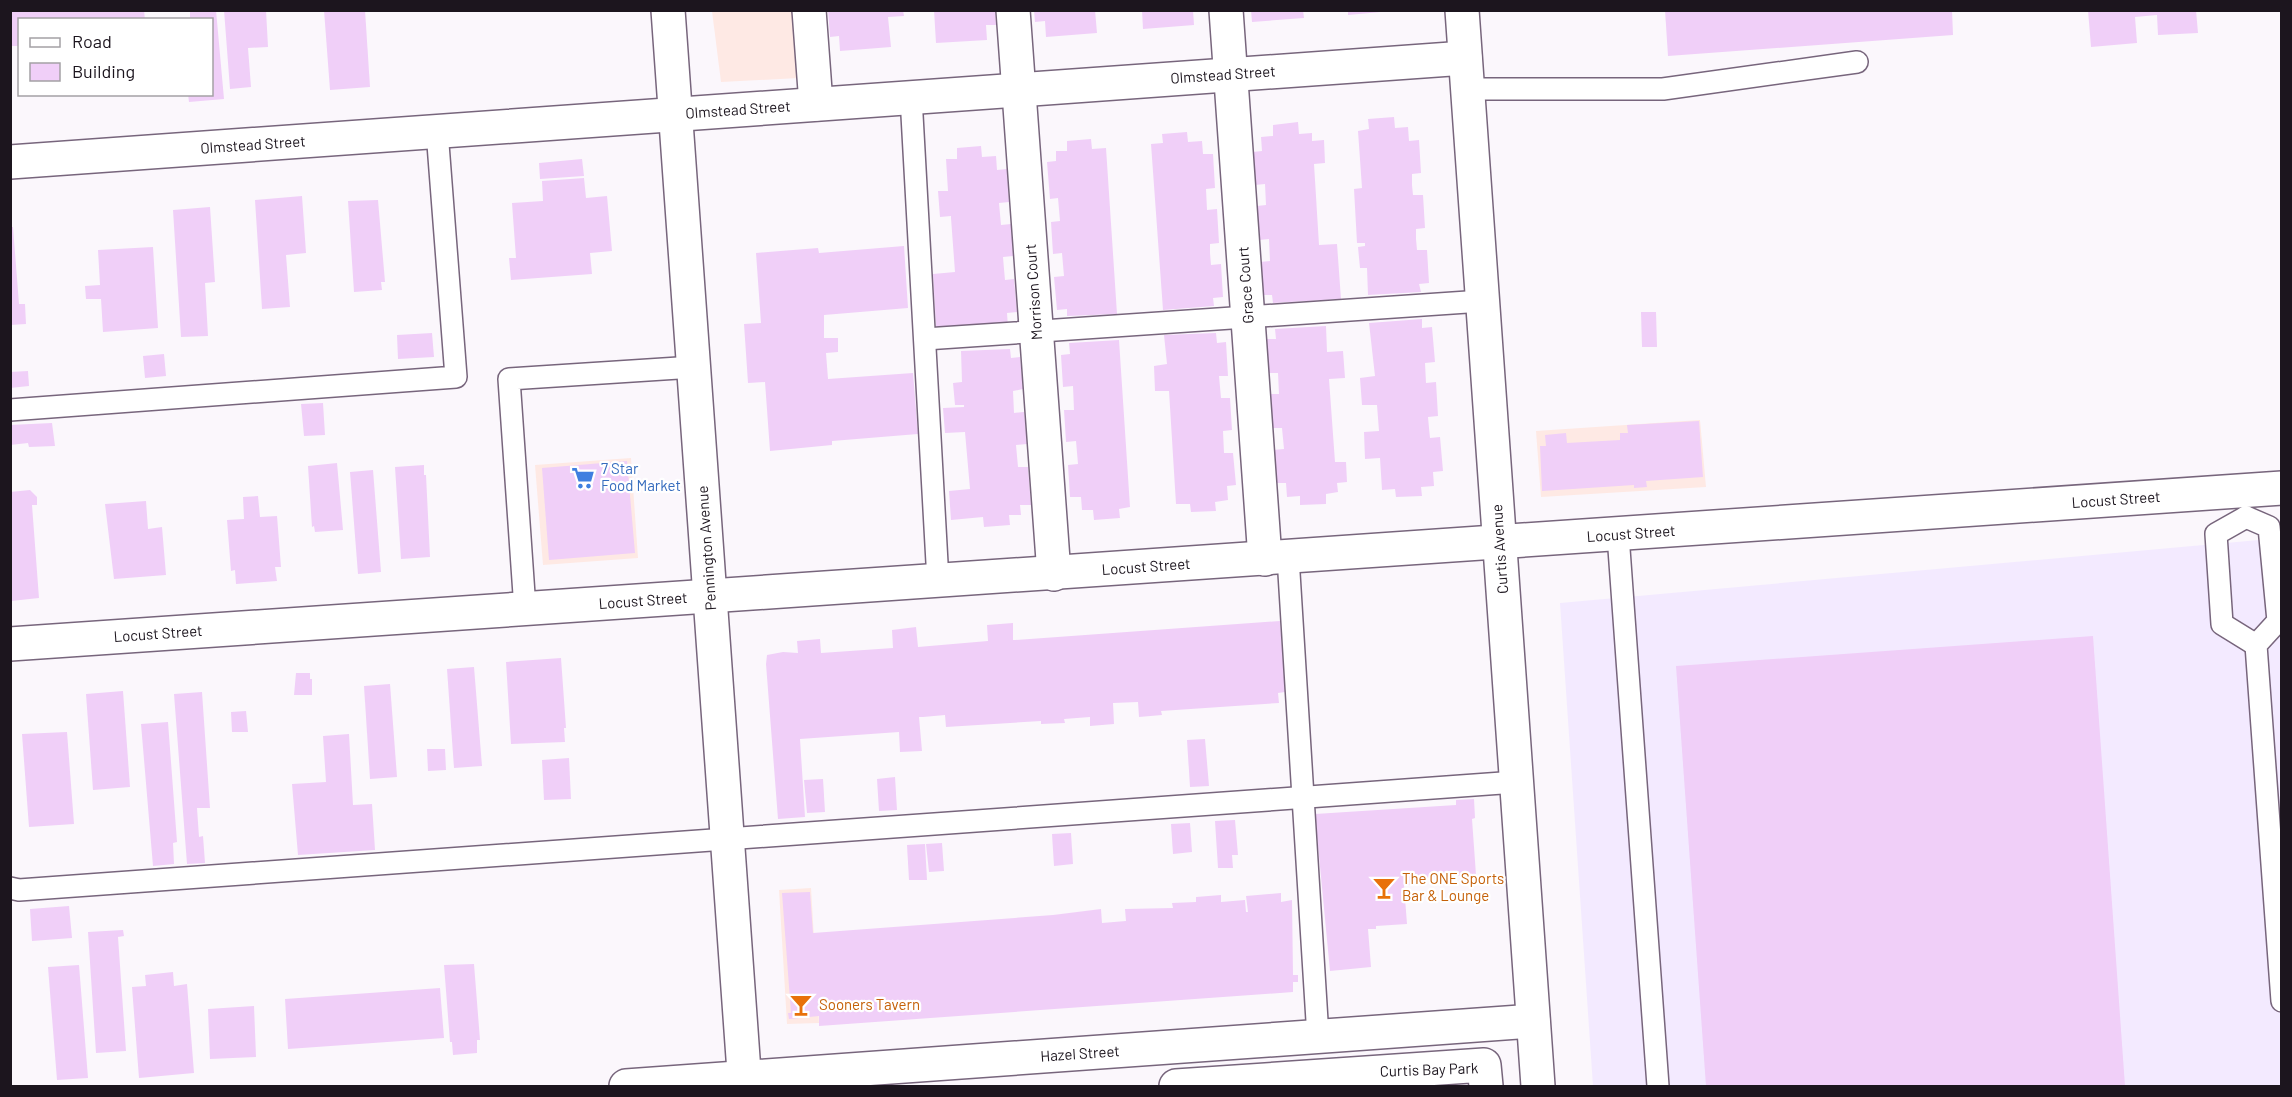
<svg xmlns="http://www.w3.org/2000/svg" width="2292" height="1097" viewBox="0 0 2292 1097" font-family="Barlow,sans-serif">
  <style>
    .commercial { fill: #fee9e4 }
    .industrial { fill: #f3eaff }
    .building { fill: #f0cff8 }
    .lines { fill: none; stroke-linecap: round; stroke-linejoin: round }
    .lane-casing { stroke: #77657c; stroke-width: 24 }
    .street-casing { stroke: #77657c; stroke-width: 36 }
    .secondary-casing { stroke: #77657c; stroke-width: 36 }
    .lane { stroke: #fff; stroke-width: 21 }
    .street { stroke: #fff; stroke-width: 33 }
    .secondary { stroke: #fff; stroke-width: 33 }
    .labels { text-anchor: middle; stroke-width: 4.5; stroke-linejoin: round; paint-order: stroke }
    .street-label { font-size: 15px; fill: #1c151e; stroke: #fff }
    .shop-label { font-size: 15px; fill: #366cbe; stroke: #fff; text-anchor: start }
    .food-label { font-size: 15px; fill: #c56008; stroke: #fff; text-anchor: start }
  </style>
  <rect width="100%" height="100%" fill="#fbf7fc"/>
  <g class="commercial">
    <path d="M712 11H794L799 78 721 82Z"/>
    <path d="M1700 420 1706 487 1541 497 1536 431Z"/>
    <path d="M631 458 638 558 543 565 535 465Z"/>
    <path d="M811 888 819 1023 787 1024 779 890Z"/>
  </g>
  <path class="industrial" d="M2281 538V1086H1593L1560 603Z"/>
  <g class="building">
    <path d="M144 10 145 20H20V46H10V11Z"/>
    <path d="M190 10H216L224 99 189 102 188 94H212V20H190Z"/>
    <path d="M224 10H266L268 47 248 48 251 87 230 89Z"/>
    <path d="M324 10H365L370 87 330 90Z"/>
    <path d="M828 10H903L904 16 888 17 891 47 840 51 839 36 830 37Z"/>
    <path d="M934 10H995L996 25H986L987 40 936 43Z"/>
    <path d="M1034 10H1095L1097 33 1046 37 1045 21 1035 22Z"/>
    <path d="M1142 10H1193L1194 25 1143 29Z"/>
    <path d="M1251 10H1303L1304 18 1252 22Z"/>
    <path d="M1348 10H1381V12L1348 15Z"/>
    <path d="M1665 10H1952L1953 35 1668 56Z"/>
    <path d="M2088 10H2196L2198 33 2158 35 2157 15 2135 17 2137 43 2091 47Z"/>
    <path d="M1394 117 1395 128 1408 127 1409 141 1419 140 1421 173 1412 174V185L1413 195H1423L1425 228 1416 229V239L1417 250H1427L1429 283 1419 284 1421 292 1368 295 1367 268H1360L1358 247 1365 246V243H1357L1354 189 1362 188 1358 131 1369 129 1368 119Z"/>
    <path d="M1298 122 1299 134 1312 133V141L1324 140 1325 163 1314 164 1319 245 1337 244 1341 299 1273 303 1272 295H1263L1260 262 1270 261 1269 239 1259 240 1257 206 1266 205 1265 184 1255 185 1253 152 1262 151 1261 137 1273 136V125Z"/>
    <path d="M1187 132 1188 142 1202 141 1203 154H1213L1215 188 1206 189 1207 210 1217 209 1219 243 1210 244V253L1211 265 1221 264 1223 297 1213 298 1214 306 1163 310 1151 144 1163 143 1162 134Z"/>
    <path d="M1091 139 1092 149 1106 148 1117 314 1067 316V309L1057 310 1054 277 1064 276 1062 253 1053 254 1051 222 1060 221 1058 198 1050 199 1047 162 1056 161V151H1067V141Z"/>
    <path d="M981 146 982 157 996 156 997 170 1007 169 1009 202 999 203 1001 225 1011 224 1013 256 1003 257 1004 269 1005 280 1014 279 1017 312 1007 313 1008 327 942 328 936 326 933 274 955 272 951 218V216L940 217 938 191H948L946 159H957V148Z"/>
    <path d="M582 159 584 176 540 179 539 163Z"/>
    <path d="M584 178 586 198 607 196 612 251 590 253 592 274 511 280 509 258H516L512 203 543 201 542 181Z"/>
    <path d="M302 196 306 253 286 255 290 307 262 309 255 200Z"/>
    <path d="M378 200 385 282H381L382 290 354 292 348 201Z"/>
    <path d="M210 207 215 282 205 283 208 336 181 337 173 210Z"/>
    <path d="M10 227H13L19 304H25L26 324 10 325Z"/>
    <path d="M904 246 908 308 824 315V338H838V352L826 353 828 379 913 373 918 434 832 441V445L770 451 765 382 748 383 744 324 761 323 756 253 818 248 819 253Z"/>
    <path d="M153 247 158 328 103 332 101 299H86L85 286 100 285 98 250Z"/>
    <path d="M1641 312H1656L1657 347H1642Z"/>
    <path d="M1422 319V328L1432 327 1435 362 1425 363 1426 383 1436 382 1438 416 1428 417 1429 428 1430 438 1440 437 1443 471 1433 472 1434 486 1421 487 1422 496 1396 497 1395 489 1382 490 1380 458 1365 459 1364 432 1379 431 1377 405H1362L1360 378 1375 376 1369 323Z"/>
    <path d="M1326 326 1327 352 1343 351 1345 378 1329 379 1335 462H1346L1347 482 1337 483 1338 492 1326 494V504L1300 505V496L1287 497 1286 483H1276L1273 450 1284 449 1282 428H1272L1269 394H1279L1278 373H1267L1265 339H1276L1275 329Z"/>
    <path d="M432 333 434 357 398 359 397 335Z"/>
    <path d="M1216 333 1217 343 1226 342 1228 376H1219L1221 398H1230L1232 430 1223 431 1224 453H1233L1236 485 1227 486 1228 500 1215 502 1216 511 1191 512 1190 504H1176L1169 391H1155L1154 366 1167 364 1164 335Z"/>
    <path d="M1119 340 1130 507 1119 509 1120 518 1094 520 1093 510H1082L1081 497H1070L1068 465 1078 464 1076 441 1066 442 1064 410H1074L1073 386 1063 387 1061 355 1070 354 1069 343Z"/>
    <path d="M1010 349 1011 358 1020 357 1023 389 1013 391 1014 413 1024 412 1027 444 1016 445 1018 467H1028L1031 505H1020L1021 515H1009L1010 525 984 527 983 517 951 520 949 491 970 489 965 432 945 433 943 408 964 407V405H955L953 383 962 382 961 351Z"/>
    <path d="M164 354 166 376 145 378 143 356Z"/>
    <path d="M28 371 29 386 10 388V372Z"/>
    <path d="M323 403 325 435 304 436 301 404Z"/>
    <path d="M1699 421 1703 477 1646 481 1647 487 1634 488V485L1542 491 1540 446H1546L1545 435 1566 433 1567 443 1620 440V433H1628L1627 425Z"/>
    <path d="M52 423 55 446 29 447 28 443 10 445V425Z"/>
    <path d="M627 461 635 553 549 560 542 468Z"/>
    <path d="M337 463 343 530 315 532 314 526 312 527 308 466Z"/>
    <path d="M424 465V475H426L430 557 401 559 395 467Z"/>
    <path d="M373 470 381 572 358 574 350 472Z"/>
    <path d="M30 490 37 497V505H32L39 598 11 601 10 492Z"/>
    <path d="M258 496 260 517 277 516 281 567H275L277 581 236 584 235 570 231 571 227 520 244 519 243 497Z"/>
    <path d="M146 501 148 529 162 527 166 575 114 579 105 504Z"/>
    <path d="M1280 621 1285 692 1278 693 1279 703 1161 711 1162 715 1139 717 1138 702 1113 703 1114 724 1090 726V717L1064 719 1065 723 1041 724V721L946 727 945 715 923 717H919L922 751 900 752 899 732 800 739 805 817 778 819 766 664 767 655 783 652 798 653 797 641 820 639 821 653 893 648 892 630 916 627 918 647 988 641 987 625 1013 623V640H1015Z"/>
    <path d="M2093 636 2125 1086H1706L1676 666Z"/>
    <path d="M561 658 566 728H564L565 742 511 744 506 662Z"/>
    <path d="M474 667 482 766 454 768 447 669Z"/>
    <path d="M296 673H310V679H312V695H294Z"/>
    <path d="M390 684 397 777 370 779 364 686Z"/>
    <path d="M123 691 130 787 93 790 86 694Z"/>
    <path d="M202 692 210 808H197L199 837 203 836 205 863 187 864 174 694Z"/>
    <path d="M246 711 248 732H232L231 712Z"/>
    <path d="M168 722 177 842 173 843 174 864 153 866 141 724Z"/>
    <path d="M67 732 74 824 29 827 22 734Z"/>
    <path d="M349 734 353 805 372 804 375 850 298 855 292 784 326 782 323 736Z"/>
    <path d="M1205 739 1209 786 1190 787 1187 740Z"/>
    <path d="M427 749H445L446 770 428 771Z"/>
    <path d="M569 758 571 799 544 800 542 760Z"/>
    <path d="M895 777 897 810 879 811 877 779Z"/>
    <path d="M823 779 825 812 807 813 804 780Z"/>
    <path d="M1474 799 1475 818 1472 819 1476 875 1418 878V884L1404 885 1407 924 1376 926V929H1368L1371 967 1330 971 1315 814 1456 805V800Z"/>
    <path d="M1235 820 1238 855H1232L1233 868H1218L1215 821Z"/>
    <path d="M1190 823 1192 852 1173 854 1171 824Z"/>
    <path d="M1071 833 1073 864 1054 866 1052 834Z"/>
    <path d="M942 843 944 871 929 872 926 844Z"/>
    <path d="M925 844 927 880H909L907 845Z"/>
    <path d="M810 892 813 933 1053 915 1101 909 1102 923 1126 921 1125 909 1173 908 1172 903 1196 902V897L1221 895V902L1245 900 1246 912H1248L1246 896 1281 893V902L1292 900 1293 975H1298V982H1293V992L819 1026V1016L789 1019 788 1013H791L782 893Z"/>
    <path d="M69 906 72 938 32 941 30 909Z"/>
    <path d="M123 930 124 936 118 937 126 1051 96 1053 88 932Z"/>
    <path d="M474 964 480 1040H477V1053L453 1055 452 1042H450L444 965Z"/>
    <path d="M79 965 88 1078 57 1080 48 967Z"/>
    <path d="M173 972 174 986 187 984 194 1073 139 1078 132 987 146 986 145 975Z"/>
    <path d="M440 988 444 1038 288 1049 285 999Z"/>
    <path d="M254 1006 256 1057 210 1059 208 1009Z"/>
  </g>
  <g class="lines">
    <g class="lane-casing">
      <g id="lane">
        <path d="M1467 89H1663L1857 62"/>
        <path d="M911 97 938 581"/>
        <path d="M925 339 1482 301"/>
        <path d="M10 410 456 377 437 131"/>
        <path d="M2246 517 2269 527 2278 621 2256 645 2282 1001"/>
        <path d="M2246 517 2216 534 2222 624 2256 645"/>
        <path d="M1618 535 1658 1086"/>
        <path d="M1288 557 1318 1037"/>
        <path d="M525 609 509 379 694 367"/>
        <path d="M10 888 19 890 1516 782"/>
      </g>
    </g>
    <g class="street-casing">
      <g id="street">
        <path d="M809 10 816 104"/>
        <path d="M1013 10 1054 574"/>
        <path d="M1226 10 1265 559"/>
        <path d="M10 162 1465 58"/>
        <path d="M10 644 2282 488"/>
        <path d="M626 1086 1533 1021"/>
        <path d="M1176 1086 1484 1065 1486 1086"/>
      </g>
    </g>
    <g class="secondary-casing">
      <g id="secondary">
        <path d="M668 10 745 1086"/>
        <path d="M1462 10 1538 1086"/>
      </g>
    </g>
    <use href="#lane" class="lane"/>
    <use href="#street" class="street"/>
    <use href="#secondary" class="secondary"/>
  </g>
  <defs>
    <g id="supermarket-bare" transform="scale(1.8)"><path d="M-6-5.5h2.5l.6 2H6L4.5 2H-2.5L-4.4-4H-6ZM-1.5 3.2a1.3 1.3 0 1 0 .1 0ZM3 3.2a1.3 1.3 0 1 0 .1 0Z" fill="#3f7fe0" stroke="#fff" stroke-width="2.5" paint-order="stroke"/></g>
    <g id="bar-bare" transform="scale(1.8)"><path d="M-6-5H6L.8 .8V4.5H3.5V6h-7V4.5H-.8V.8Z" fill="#e8710a" stroke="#fff" stroke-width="2.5" paint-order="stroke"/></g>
  </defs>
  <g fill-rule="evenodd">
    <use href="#supermarket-bare" x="583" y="478"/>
    <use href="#bar-bare" x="1384" y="888"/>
    <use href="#bar-bare" x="801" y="1005"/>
  </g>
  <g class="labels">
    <g class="street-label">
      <text transform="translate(1223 75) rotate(-4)" y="5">Olmstead Street</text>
      <text transform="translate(738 110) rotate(-4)" y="5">Olmstead Street</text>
      <text transform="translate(253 145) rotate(-4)" y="5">Olmstead Street</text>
      <text transform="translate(1246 285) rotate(-94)" y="5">Grace Court</text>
      <text transform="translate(1034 292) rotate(-94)" y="5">Morrison Court</text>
      <text transform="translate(2116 500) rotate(-4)" y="5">Locust Street</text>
      <text transform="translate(1631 534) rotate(-4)" y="5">Locust Street</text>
      <text transform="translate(707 548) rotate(-94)" y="5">Pennington Avenue</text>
      <text transform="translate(1500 549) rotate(-94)" y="5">Curtis Avenue</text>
      <text transform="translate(1146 567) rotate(-4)" y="5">Locust Street</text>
      <text transform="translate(643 601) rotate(-4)" y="5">Locust Street</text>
      <text transform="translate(158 634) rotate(-4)" y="5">Locust Street</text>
      <text transform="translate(1080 1054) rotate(-4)" y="5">Hazel Street</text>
      <text transform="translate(1429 1070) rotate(-2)" y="5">Curtis Bay Park</text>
    </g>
    <g class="shop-label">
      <text x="601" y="474">7 Star<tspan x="601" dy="17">Food Market</tspan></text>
    </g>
    <g class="food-label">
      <text x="1402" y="884">The ONE Sports<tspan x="1402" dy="17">Bar &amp; Lounge</tspan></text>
      <text x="819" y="1010">Sooners Tavern</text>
    </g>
  </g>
  <rect width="2292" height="1097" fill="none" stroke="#1c151e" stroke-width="24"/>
  <rect x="18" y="18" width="195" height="78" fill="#ffffff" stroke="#a4a1a5" stroke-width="1.5"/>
  <rect x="30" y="38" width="30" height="9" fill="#ffffff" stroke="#a4a1a5" stroke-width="1.5"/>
  <text x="72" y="48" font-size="18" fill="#1c151e">Road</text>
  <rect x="30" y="63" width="30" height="18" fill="#f0cff8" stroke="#a4a1a5" stroke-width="1.5"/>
  <text x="72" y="78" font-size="18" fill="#1c151e">Building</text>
</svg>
